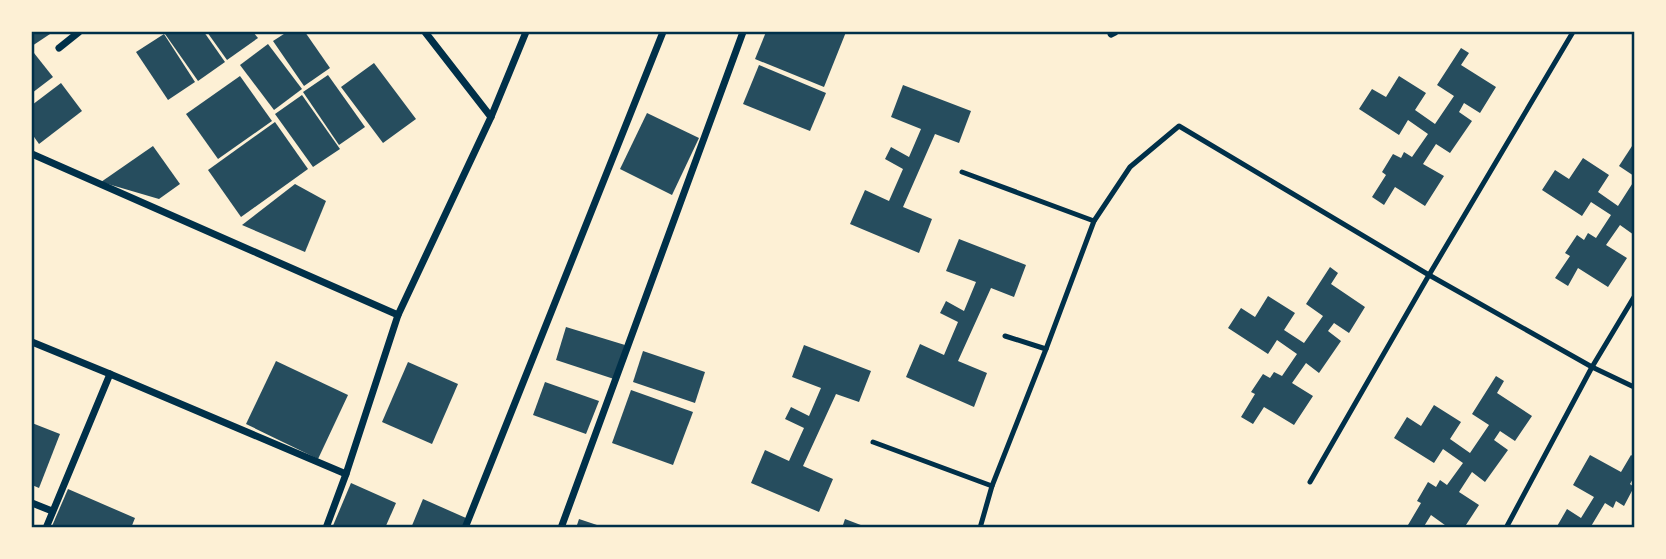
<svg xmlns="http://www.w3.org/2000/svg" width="1666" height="559" viewBox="0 0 1666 559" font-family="Cabin,sans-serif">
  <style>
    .building { fill: #264d5e }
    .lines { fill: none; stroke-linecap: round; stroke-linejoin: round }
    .service { stroke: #003049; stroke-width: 5 }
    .minor { stroke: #003049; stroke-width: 7 }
    .neatline { fill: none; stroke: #003049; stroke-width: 2.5 }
  </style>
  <rect width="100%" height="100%" fill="#fdf0d5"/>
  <g class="building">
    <path d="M32 32H53L32 46Z"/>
    <path d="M169 32H204L225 62 198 81 165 34Z"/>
    <path d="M207 32H253L258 38 227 60Z"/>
    <path d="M287 32H305L330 68 304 86 273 41Z"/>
    <path d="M766 32H846L824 87 755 59Z"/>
    <path d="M164 34 195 82 168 100 136 52Z"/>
    <path d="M268 44 302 89 274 110 240 65Z"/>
    <path d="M1461 48 1469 53 1461 65 1496 87 1480 113 1464 103 1459 112 1472 121 1450 153 1436 144 1423 164 1444 176 1425 206 1395 187 1384 205 1372 197 1386 175 1382 172 1393 154 1401 158 1404 152 1412 157 1428 134 1408 120 1399 135 1359 109 1372 89 1386 97 1399 76 1426 93 1415 110 1435 124 1454 96 1437 85Z"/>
    <path d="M34 53 53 77 32 93V55Z"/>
    <path d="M374 63 416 119 383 143 341 87Z"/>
    <path d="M759 65 826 93 810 131 743 104Z"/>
    <path d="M328 75 365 127 339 145 303 92Z"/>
    <path d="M240 76 272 121 218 159 186 114Z"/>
    <path d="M61 83 82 111 39 144 32 134V105Z"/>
    <path d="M903 85 971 111 959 143 935 134 903 207 932 219 919 253 850 224 865 190 889 201 903 169 885 159 891 147 909 157 921 129 891 117Z"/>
    <path d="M302 95 340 149 313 167 275 114Z"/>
    <path d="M647 113 699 138 672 195 620 169Z"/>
    <path d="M275 122 308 169 241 217 208 170Z"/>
    <path d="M1634 143V176L1619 166Z"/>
    <path d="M153 146 180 184 159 199 101 182Z"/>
    <path d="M1583 158 1609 175 1598 192 1618 206 1634 181V235L1620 225 1606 245 1627 258 1608 287 1578 268 1568 286 1555 278 1570 256 1565 253 1577 235 1584 240 1588 233 1596 238 1611 215 1591 202 1582 216 1542 190 1555 170 1569 179Z"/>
    <path d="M295 184 326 201 305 252 242 225Z"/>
    <path d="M959 239 1026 265 1014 297 991 288 958 361 987 373 974 407 906 377 920 344 944 355 958 322 940 313 946 301 964 311 976 282 946 271Z"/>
    <path d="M1330 267 1338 273 1331 284 1365 307 1349 333 1334 323 1328 331 1341 341 1319 373 1306 363 1292 383 1313 396 1294 425 1264 407 1253 424 1241 417 1255 394 1251 392 1263 374 1270 378 1274 372 1282 376 1297 354 1277 340 1268 354 1228 328 1241 308 1255 317 1268 296 1295 313 1284 330 1304 343 1323 316 1306 304Z"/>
    <path d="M566 327 625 345 614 379 556 360Z"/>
    <path d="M804 345 871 371 859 402 836 394 803 466 833 479 819 512 751 483 765 450 789 461 804 428 785 419 791 407 809 416 821 388 792 377Z"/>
    <path d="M643 351 705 372 695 403 633 382Z"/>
    <path d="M276 361 348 395 318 459 246 424Z"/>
    <path d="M408 362 458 384 432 444 382 422Z"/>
    <path d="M1496 376 1504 381 1497 393 1532 416 1515 441 1500 431 1494 440 1508 450 1485 482 1472 472 1459 492 1479 505 1464 528H1449L1431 515 1423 528H1411L1408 525 1421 503 1417 501 1428 482 1436 487 1440 480 1447 485 1463 463 1443 449 1434 463 1394 438 1407 417 1421 426 1434 405 1461 422 1450 439 1470 453 1489 425 1472 414Z"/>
    <path d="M545 382 599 401 586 434 533 415Z"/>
    <path d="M631 390 693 412 673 465 612 443Z"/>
    <path d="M32 423 60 434 39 488 32 485Z"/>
    <path d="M1590 455 1621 472 1631 455 1634 457V477L1630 484 1634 487 1624 506 1616 501 1613 508 1605 503 1590 528H1556L1567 509 1581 518 1594 497 1573 485Z"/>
    <path d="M351 483 396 503 385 528H332Z"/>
    <path d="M68 489 135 518 131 528H57L52 526Z"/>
    <path d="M423 499 466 518 462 528H411Z"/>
    <path d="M579 519 603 527V528H576Z"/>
    <path d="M845 519 866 527V528H842Z"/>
  </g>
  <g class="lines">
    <g class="service">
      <path d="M962 172 1094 221"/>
      <path d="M1005 336 1046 349"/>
      <path d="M873 442 992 486"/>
      <path d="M1310 482 1429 275 1573 32"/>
      <path d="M980 528 992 486 1046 349 1094 221 1130 167 1179 126 1429 275 1592 367 1634 387"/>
      <path d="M1506 528 1592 367 1634 297"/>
    </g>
    <g class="minor">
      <path d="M425 32 491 117"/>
      <path d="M1111 34 1115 32"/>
      <path d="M59 48 79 32"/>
      <path d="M32 154 398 315"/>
      <path d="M32 342 110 374 346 474"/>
      <path d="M32 503 52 511"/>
      <path d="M46 528 110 374"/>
      <path d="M326 528 346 474 398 315 491 117 526 32"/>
      <path d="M465 528 663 32"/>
      <path d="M561 528 743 32"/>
    </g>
  </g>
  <rect width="1666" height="559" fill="none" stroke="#fdf0d5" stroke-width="66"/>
  <rect x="33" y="33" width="1600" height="493" class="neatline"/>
</svg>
